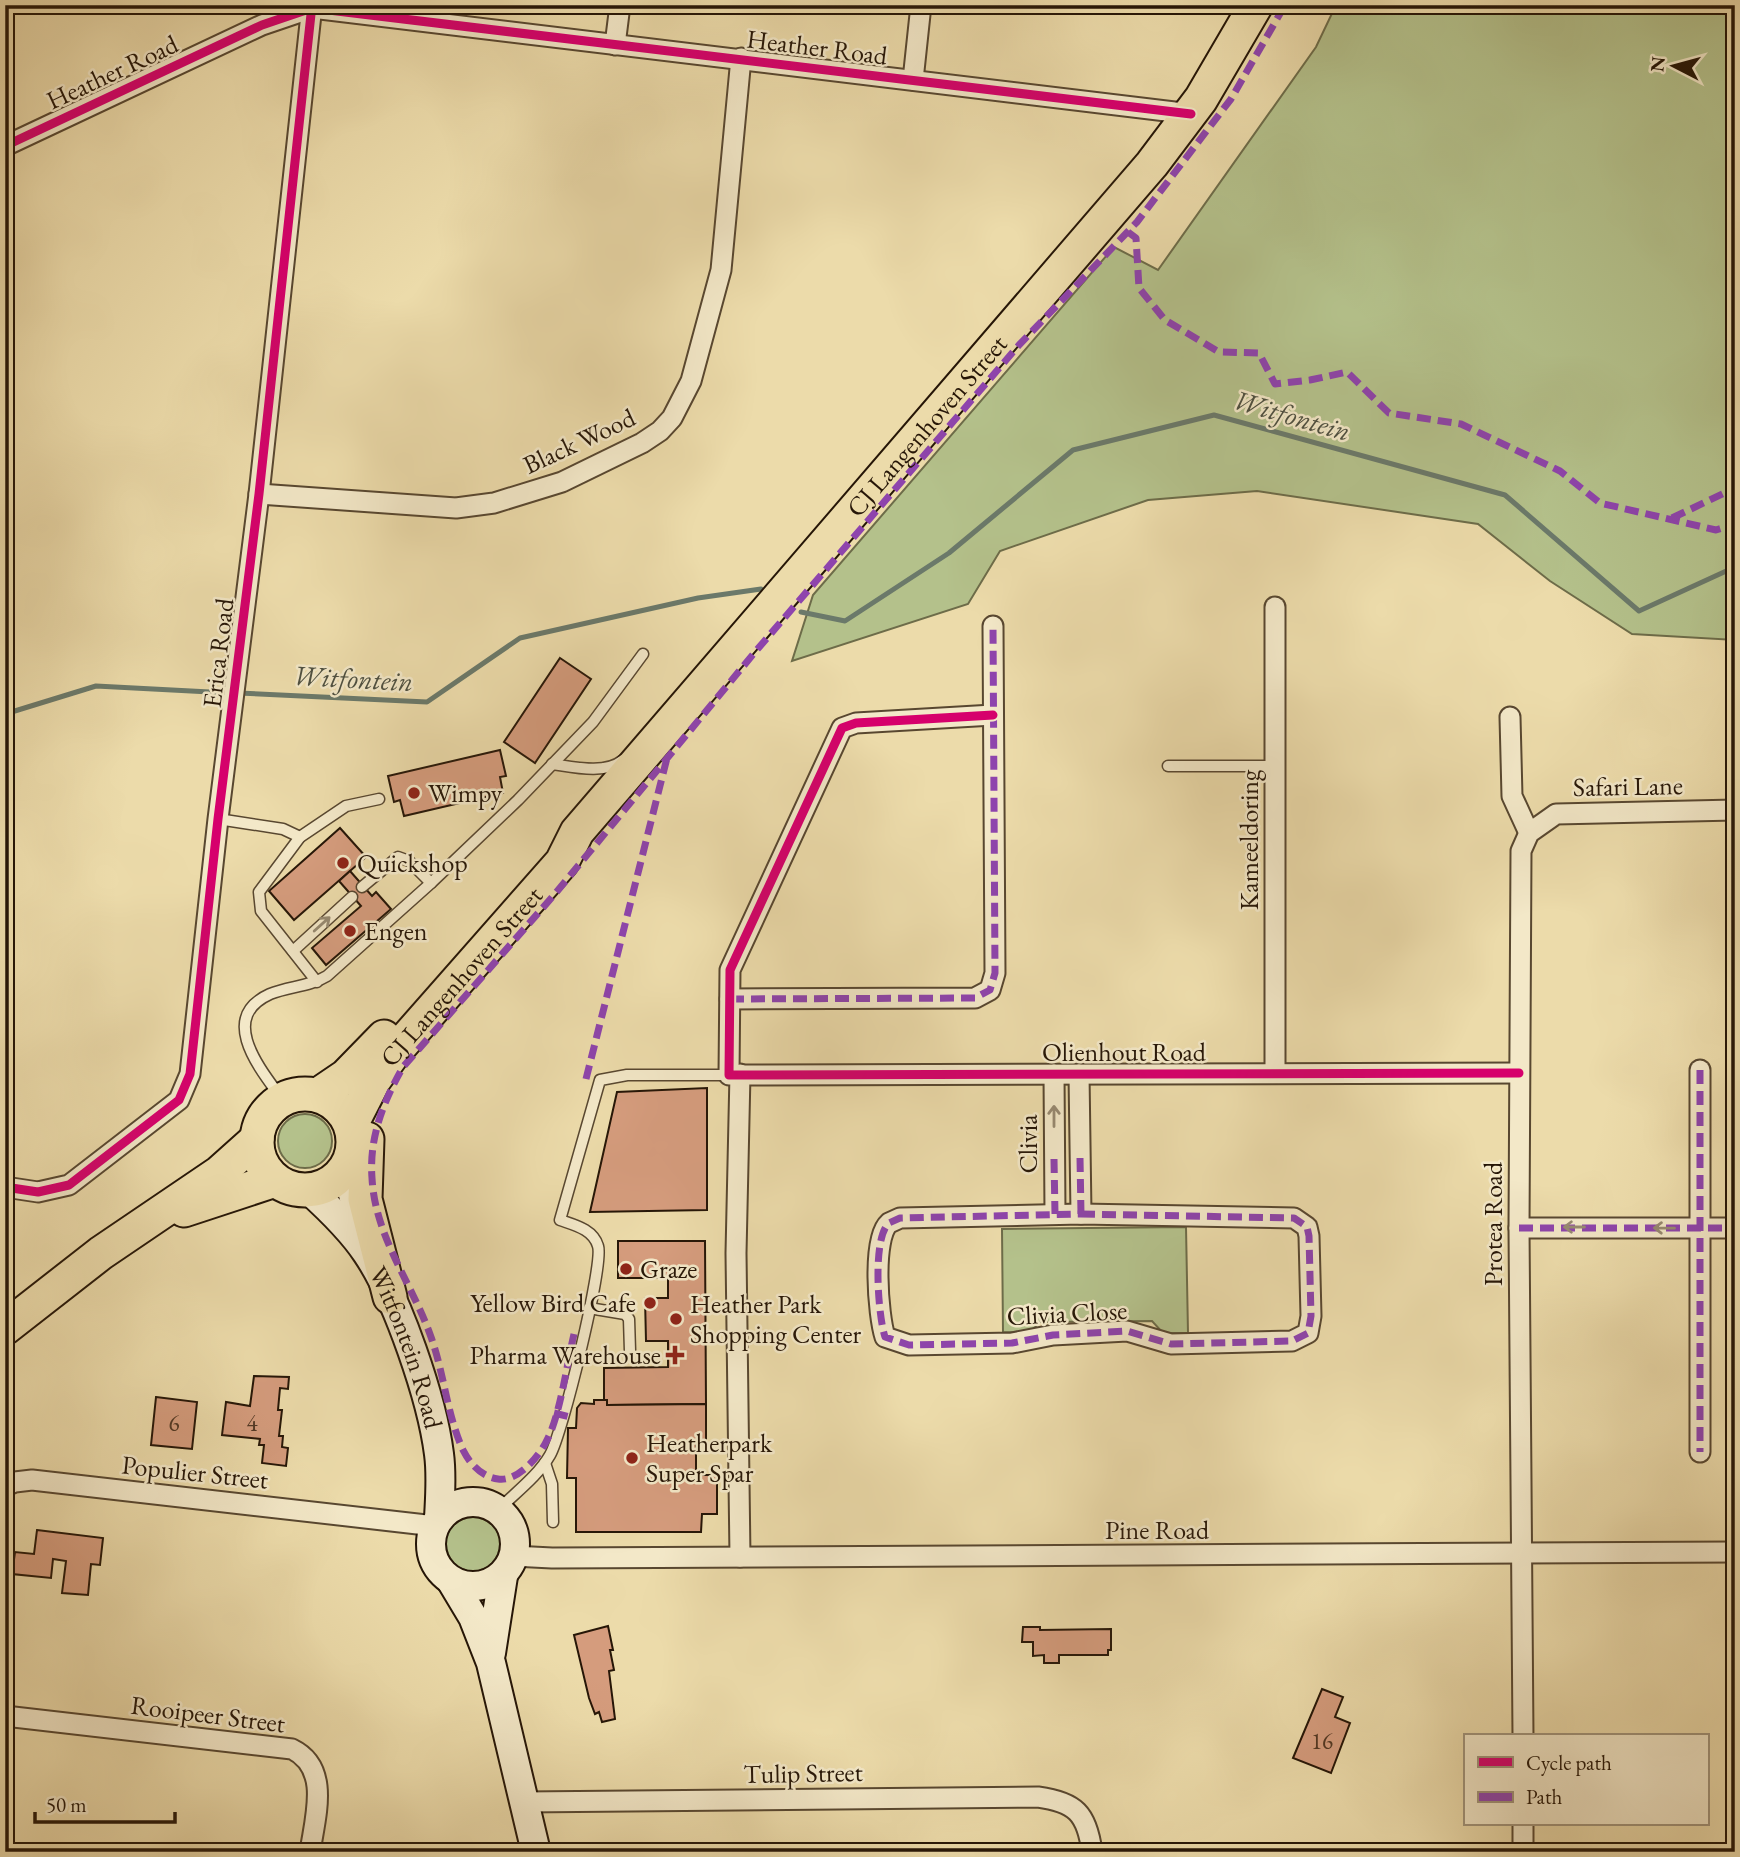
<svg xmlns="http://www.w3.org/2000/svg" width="1740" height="1857" viewBox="0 0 1740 1857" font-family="'EB Garamond',serif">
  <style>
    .green { fill: #b4c18b; stroke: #6d6c49; stroke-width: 2 }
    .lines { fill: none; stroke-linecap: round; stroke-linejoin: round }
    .stream { stroke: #6b796a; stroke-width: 5 }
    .building { fill: #d59c7d; stroke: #261607; stroke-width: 2 }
    .service-casing { stroke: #584730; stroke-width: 13 }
    .minor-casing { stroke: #584730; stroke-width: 23 }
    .secondary-casing { stroke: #261607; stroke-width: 32 }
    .trunk-casing { stroke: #261607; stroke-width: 37 }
    .service { stroke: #f3e8c8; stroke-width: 10 }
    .minor { stroke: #f3e8c8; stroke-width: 19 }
    .secondary { stroke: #f3e8c8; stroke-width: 28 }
    .trunk { stroke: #ecdbaa; stroke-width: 33 }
    .quiet { stroke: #8e44ad; stroke-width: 7; stroke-dasharray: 14 7; stroke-linecap: butt }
    .cycleway-casing { stroke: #f3e8c8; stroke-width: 13 }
    .cycleway { stroke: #d6006c; stroke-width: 9 }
    .oneway { stroke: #978a71 }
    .poi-dot { fill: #8f2418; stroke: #f3e8c8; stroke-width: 2.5 }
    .labels { text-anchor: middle; stroke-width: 5; stroke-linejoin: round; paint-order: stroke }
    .number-label { font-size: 23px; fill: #523824 }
    .street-label { font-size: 26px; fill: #261607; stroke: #f3e8c8 }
    .poi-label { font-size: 26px; fill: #261607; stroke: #f3e8c8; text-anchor: start }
    .water-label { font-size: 28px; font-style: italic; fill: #4e5041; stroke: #f3e8c8 }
  </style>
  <rect width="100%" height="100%" fill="#ecdbaa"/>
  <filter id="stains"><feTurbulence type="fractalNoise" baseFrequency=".00286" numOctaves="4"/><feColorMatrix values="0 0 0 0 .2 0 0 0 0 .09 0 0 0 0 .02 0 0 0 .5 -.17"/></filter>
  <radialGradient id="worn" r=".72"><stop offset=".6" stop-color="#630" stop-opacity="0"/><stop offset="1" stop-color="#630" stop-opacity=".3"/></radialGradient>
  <g class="green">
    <path d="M1336 5H1735V640L1632 634 1550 581 1478 524 1257 491 1148 500 1000 551 968 604 792 661 813 595 1114 247 1158 270 1316 47Z"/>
    <circle cx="305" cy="1141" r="27"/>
    <path d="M1186 1227 1188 1333H1163L1152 1321 1040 1322 1029 1333 1003 1332 1002 1229Z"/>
    <circle cx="473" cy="1544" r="27"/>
  </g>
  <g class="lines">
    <g class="stream">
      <path d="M801 612 845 621 949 553 1073 450 1214 415 1505 495 1639 611 1735 567"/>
      <path d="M238 693 427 702 520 638 698 598 761 589"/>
      <path d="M5 714 96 686 229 693"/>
    </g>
  </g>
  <g class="building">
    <path d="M560 658 591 679 535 763 504 742Z"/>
    <path d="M500 750 506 776 500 777 503 793 404 816 400 800 394 802 388 776Z"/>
    <path d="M340 828 366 857 294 920 269 891Z"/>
    <path d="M350 871 372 896 376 892 391 909 326 965 312 948 361 906 339 881Z"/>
    <path d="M707 1088V1210L590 1212 617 1092Z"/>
    <path d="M618 1241H705L706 1404 607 1405V1400H604V1368L668 1367V1341H646L645 1298H668V1278H618Z"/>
    <path d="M254 1376 289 1377 288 1389 280 1388 278 1410H282L279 1436H283L282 1447 288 1448 286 1466 262 1463 264 1445H259L260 1439 222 1435 226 1402 250 1406Z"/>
    <path d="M156 1397 197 1402 192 1449 151 1445Z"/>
    <path d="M594 1400H607V1405L706 1404V1441H696V1475H717V1514H702L701 1532H576V1478H567L568 1428H576L577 1408 581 1403 594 1404Z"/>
    <path d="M37 1530 103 1538 100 1565 91 1564 88 1595 62 1593 66 1561 53 1559 51 1578 12 1574 15 1552 34 1554Z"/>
    <path d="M608 1626 613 1650H610L614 1670 609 1671 615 1719 602 1722 599 1712 595 1714 589 1698 574 1635Z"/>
    <path d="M1023 1627H1040V1630L1111 1629V1650H1108V1655H1059V1663H1044V1655L1033 1656V1642H1022Z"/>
    <path d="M1322 1689 1343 1697 1335 1717 1350 1723 1331 1773 1293 1758Z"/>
  </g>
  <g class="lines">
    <g class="service-casing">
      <g id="service">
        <path d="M552 764C573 767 605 775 623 760"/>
        <path d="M1168 766H1275"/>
        <path d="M218 819 283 829 300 837"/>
        <path d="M362 887 398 857 409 861 431 883"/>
        <path d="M293 951 352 897"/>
        <path d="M317 982 261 911 259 892 300 837 346 806 379 799"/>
        <path d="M282 1099C261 1070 217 1018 270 994 289 986 309 987 327 976L431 883 518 800 593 722 643 654"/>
        <path d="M589 1308 625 1314 629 1319 630 1351"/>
        <path d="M545 1463 552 1484 553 1522"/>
        <path d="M498 1510C515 1493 538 1476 550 1455 562 1435 604 1264 598 1246 593 1229 574 1225 560 1220L600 1080 627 1075H729"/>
      </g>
    </g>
    <g class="minor-casing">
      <g id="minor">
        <path d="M615 45 620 5"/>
        <path d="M913 80 921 5"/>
        <path d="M5 146 262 25 312 8 1191 114"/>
        <path d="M259 494 456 508 494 503 562 482 642 443 660 431 672 418 691 381 721 270 741 58"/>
        <path d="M1275 607V1072"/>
        <path d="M993 715 856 723 842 728 730 970 729 1075 1519 1073"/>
        <path d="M1510 717 1512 796 1529 833"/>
        <path d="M730 999 975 998 990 990 995 973 993 626"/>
        <path d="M1700 1070V1452"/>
        <path d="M740 1074 736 1253 740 1557"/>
        <path d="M1054 1074 1055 1214"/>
        <path d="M1079 1074 1081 1214"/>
        <path d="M5 1187 38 1192 69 1185 179 1100 190 1074 218 819 259 494 312 5"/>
        <path d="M1081 1214 1294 1218 1307 1227 1309 1236 1311 1316 1308 1333 1292 1341 1171 1344 1127 1331 1053 1335 1012 1343 909 1345 885 1337C878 1315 872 1238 889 1223L900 1218Z"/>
        <path d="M1519 1228H1735"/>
        <path d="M5 1486 15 1482 32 1480 435 1526"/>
        <path d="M513 1556 552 1558 1735 1552"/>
        <path d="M5 1716 292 1749C331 1768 315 1817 310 1852"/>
        <path d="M1523 1736 1519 1228 1521 851 1529 833 1556 814 1735 810"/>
        <path d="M524 1802 1038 1797C1075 1802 1087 1813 1092 1852"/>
        <path d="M1523 1824V1852"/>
      </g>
    </g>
    <g class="secondary-casing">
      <g id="secondary">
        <path d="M346 1168 359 1217"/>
        <path id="s1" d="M309 1190C330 1209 351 1229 367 1253 398 1299 432 1399 439 1454 442 1476 440 1497 439 1519"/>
        <circle cx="473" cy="1544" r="42"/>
        <path d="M452 1582 473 1617 491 1663 536 1852"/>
        <path d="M491 1653 503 1576"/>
      </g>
    </g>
    <g class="trunk-casing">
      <g id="trunk">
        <circle cx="305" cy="1142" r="48"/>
        <path d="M318 1095 346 1076 384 1037"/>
        <path id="s2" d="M351 1125 374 1080 392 1055 562 862 577 832 1152 164 1201 99 1256 5"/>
        <path d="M367 1139 365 1199 390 1297"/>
        <path d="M184 1210 275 1180"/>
        <path d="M5 1328 101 1253 219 1173 257 1139"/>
      </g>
    </g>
    <use href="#service" class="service"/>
    <use href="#minor" class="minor"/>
    <use href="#secondary" class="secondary"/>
    <use href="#trunk" class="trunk"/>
    <g class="quiet">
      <path d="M1128 232 1136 238 1139 288 1165 320 1219 352 1259 353 1275 384 1310 380 1347 372 1389 413 1461 424 1560 471 1600 503 1716 530 1735 524"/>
      <path d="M1672 518 1735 488"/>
      <path d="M730 999 975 998 990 990 995 973 993 626"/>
      <path d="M1700 1070V1452"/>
      <path d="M586 1079 667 758"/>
      <path d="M1080 1158 1081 1214"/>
      <path d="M1054 1159 1055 1214"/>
      <path d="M1081 1214 1294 1218 1307 1227 1309 1236 1311 1316 1308 1333 1292 1341 1171 1344 1127 1331 1053 1335 1012 1343 909 1345 885 1337C878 1315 872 1238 889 1223L900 1218Z"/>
      <path d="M1519 1228H1735"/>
      <path d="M574 1334C567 1363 560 1417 546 1442 538 1458 517 1482 498 1479 482 1477 470 1464 463 1450 447 1415 444 1373 431 1337 412 1283 375 1237 372 1178 369 1138 383 1102 403 1067L554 895 755 652 1019 345 1137 222 1231 99 1285 5"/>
      <path d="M554 1413 574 1418"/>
    </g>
    <g class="cycleway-casing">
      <g id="cycleway">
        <path d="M5 146 262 25 312 8 1191 114"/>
        <path d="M993 715 856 723 842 728 730 970 729 1075 1519 1073"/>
        <path d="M5 1187 38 1192 69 1185 179 1100 190 1074 218 819 259 494 312 5"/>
      </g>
    </g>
    <use href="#cycleway" class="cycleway"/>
  </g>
  <defs><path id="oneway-shaft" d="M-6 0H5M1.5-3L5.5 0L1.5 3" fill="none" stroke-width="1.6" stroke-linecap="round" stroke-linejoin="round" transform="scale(1.75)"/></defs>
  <g class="oneway">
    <use href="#oneway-shaft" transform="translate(322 924) rotate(-42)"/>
    <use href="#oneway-shaft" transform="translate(1054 1116) rotate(-90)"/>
    <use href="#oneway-shaft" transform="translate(1574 1227) rotate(180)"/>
    <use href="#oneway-shaft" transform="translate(1664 1228) rotate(-179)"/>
  </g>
  <g class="poi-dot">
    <circle cx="414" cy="793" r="7"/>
    <circle cx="343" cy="863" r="7"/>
    <circle cx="350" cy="931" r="7"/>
    <circle cx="626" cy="1269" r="7"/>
    <circle cx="650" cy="1303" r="7"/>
    <circle cx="676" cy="1319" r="7"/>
    <path d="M671.5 1344.5h7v7h7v7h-7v7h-7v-7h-7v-7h7z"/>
    <circle cx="632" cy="1458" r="7"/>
  </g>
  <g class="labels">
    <g class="number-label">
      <text x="174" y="1431">6</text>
      <text x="252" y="1431">4</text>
      <text x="1322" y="1749">16</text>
    </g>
    <g class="street-label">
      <text transform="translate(817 47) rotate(7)" y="9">Heather Road</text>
      <text transform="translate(112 72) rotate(-25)" y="9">Heather Road</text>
      <text dy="9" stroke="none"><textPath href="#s2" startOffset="908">CJ Langenhoven Street</textPath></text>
      <text transform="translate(579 441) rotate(-25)" y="9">Black Wood</text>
      <text transform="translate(218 653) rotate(-83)" y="9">Erica Road</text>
      <text transform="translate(1628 786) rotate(-1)" y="9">Safari Lane</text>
      <text transform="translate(1249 840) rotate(-90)" y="9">Kameeldoring</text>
      <text dy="9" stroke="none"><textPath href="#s2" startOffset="186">CJ Langenhoven Street</textPath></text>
      <text x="1124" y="1061">Olienhout Road</text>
      <text transform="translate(1028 1144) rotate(-90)" y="9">Clivia</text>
      <text transform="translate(1493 1224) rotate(-90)" y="9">Protea Road</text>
      <text transform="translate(1067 1313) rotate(-3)" y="9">Clivia Close</text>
      <text dy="9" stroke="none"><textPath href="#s1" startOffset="189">Witfontein Road</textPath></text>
      <text transform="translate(195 1472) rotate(6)" y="9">Populier Street</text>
      <text x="1157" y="1539">Pine Road</text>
      <text transform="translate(208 1714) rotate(7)" y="9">Rooipeer Street</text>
      <text transform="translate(803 1773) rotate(-1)" y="9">Tulip Street</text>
    </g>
    <g class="poi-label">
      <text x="428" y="802">Wimpy</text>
      <text x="357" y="872">Quickshop</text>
      <text x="364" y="940">Engen</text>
      <text x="640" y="1278">Graze</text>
      <text x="636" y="1312" text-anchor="end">Yellow Bird Cafe</text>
      <text x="690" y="1313">Heather Park<tspan x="690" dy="30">Shopping Center</tspan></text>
      <text x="661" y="1364" text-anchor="end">Pharma Warehouse</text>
      <text x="646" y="1452">Heatherpark<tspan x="646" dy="30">Super Spar</tspan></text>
    </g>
    <g class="water-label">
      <text transform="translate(1292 415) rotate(16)" y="10">Witfontein</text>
      <text transform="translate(353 678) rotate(3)" y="10">Witfontein</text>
    </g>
  </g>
  <rect width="1740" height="1857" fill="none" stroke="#ecdbaa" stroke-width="28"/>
  <rect x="7" y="7" width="1726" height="1843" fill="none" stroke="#261607" stroke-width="3.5"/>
  <rect x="14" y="14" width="1712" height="1829" fill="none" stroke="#261607" stroke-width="2"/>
  <rect x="1464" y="1734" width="245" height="91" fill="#f3e8c8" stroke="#a1947b" stroke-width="2"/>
  <rect x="1478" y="1757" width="35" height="10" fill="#d6006c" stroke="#a1947b" stroke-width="2"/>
  <text x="1526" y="1770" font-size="21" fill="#261607">Cycle path</text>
  <rect x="1478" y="1792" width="35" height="10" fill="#8e44ad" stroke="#a1947b" stroke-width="2"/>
  <text x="1526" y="1804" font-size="21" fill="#261607">Path</text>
  <g transform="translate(1674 66) rotate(276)" stroke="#f3e8c8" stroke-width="5" paint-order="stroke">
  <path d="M0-5L12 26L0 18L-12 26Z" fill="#261607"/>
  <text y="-10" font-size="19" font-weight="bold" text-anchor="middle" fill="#261607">N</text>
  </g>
  <path d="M35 1812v10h140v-10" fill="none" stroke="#261607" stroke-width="3.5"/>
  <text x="46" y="1812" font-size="21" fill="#261607" stroke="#f3e8c8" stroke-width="5" paint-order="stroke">50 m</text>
  <rect width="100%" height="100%" filter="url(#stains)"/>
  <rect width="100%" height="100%" fill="url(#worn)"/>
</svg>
